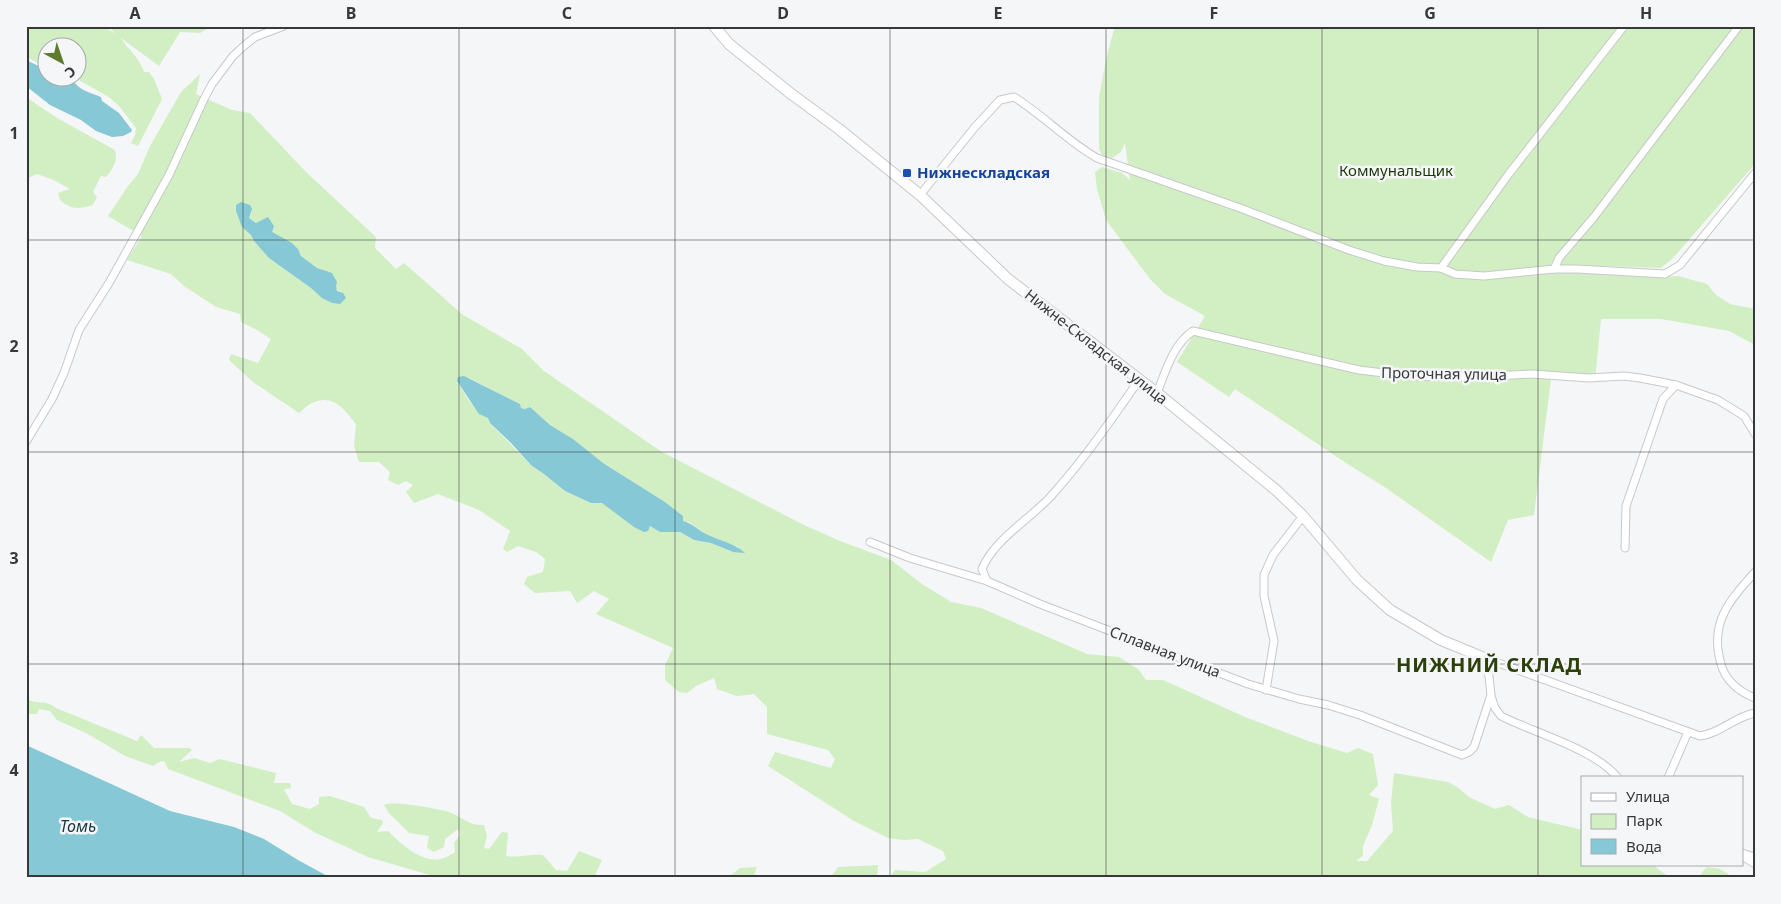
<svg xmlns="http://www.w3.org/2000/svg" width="1781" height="904" viewBox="0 0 1781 904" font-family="'Noto Sans',sans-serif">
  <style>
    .green { fill: #d1efc3; fill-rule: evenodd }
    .water { fill: #86c8d5 }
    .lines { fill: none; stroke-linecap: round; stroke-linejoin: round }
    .street-casing { stroke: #c7c8ca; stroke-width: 9 }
    .secondary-casing { stroke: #c7c8ca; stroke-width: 12 }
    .street { stroke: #fff; stroke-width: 7 }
    .secondary { stroke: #fff; stroke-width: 10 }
    .grid { fill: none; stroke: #373839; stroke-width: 1; stroke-opacity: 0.55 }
    .transit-dot { fill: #1a4fb4; stroke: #f4f6f8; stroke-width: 2 }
    .labels { text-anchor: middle; stroke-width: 5; stroke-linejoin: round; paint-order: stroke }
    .park-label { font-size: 15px; fill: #1c380a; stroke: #f4f6f8 }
    .transit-label { font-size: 15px; font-weight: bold; fill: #164399; stroke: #f4f6f8; text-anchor: start }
    .street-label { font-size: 15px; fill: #373839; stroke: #f4f6f8 }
    .water-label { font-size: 16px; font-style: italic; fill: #16373d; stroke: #f4f6f8 }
    .district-label { font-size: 20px; font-weight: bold; letter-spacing: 1px; fill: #2d400a; stroke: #f4f6f8 }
    .neatline { fill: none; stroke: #373839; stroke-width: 2 }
    .grid-label { font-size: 16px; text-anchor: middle; font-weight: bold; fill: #373839 }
  </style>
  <rect width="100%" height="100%" fill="#f4f6f8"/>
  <g class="green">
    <path d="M26 26H103L116 34 108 26H212L200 33 180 32 159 66 121 38C129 51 139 57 144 72H149L154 79 162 99 138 146 131 143 135 135 136 128 120 107 109 97 75 78H78V48H48L47 67 26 57Z"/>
    <path d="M1115 26H1755V164L1673 258 1661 268 1606 266 1602 274 1662 277 1678 276 1707 284 1716 295 1730 304 1755 309V345L1729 331 1661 319H1601L1595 381 1551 379 1534 515 1508 520 1491 562 1386 488 1346 463 1235 389 1229 397 1177 362 1205 316 1165 294 1150 279 1106 220 1097 189 1095 172 1102 167 1122 173 1130 180 1125 143 1121 152 1112 158 1102 156 1099 149V97L1107 55Z"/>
    <path d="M200 74 196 94 232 110 250 113 307 173 376 237 375 248 396 269 404 263 463 315 522 349 544 371 662 452 806 526 840 541 891 560 922 584 951 602 981 608 1087 654 1119 657 1138 669 1146 680H1163L1245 717 1311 742 1347 753 1358 748 1373 754 1378 785 1369 795 1379 799 1372 825 1363 846V856L1356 861H1367L1393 831 1391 802 1394 773 1448 782 1457 787 1469 797 1495 809 1509 805 1528 817 1582 830V865H1653L1670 878H830L838 867 878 865 877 877H890L895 870 925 872 946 859 943 851 918 839 904 840 888 838 854 821 768 766 775 752 831 768 835 759 828 750 767 734V707L754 694 737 696 717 689 714 678 696 686 687 693 679 692 665 680V665L673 648 596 614 609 599 594 591 577 603 570 591 535 593 524 584 527 577 543 572 545 559 536 552 518 546 507 552 503 549 510 531 479 510 438 494 414 503 406 492 413 485 406 481 398 485 388 480 390 472 379 462H359L354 446 356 424C345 410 333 393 312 403 307 405 303 410 299 413L253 382 229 360 231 354 258 363 271 339 257 330 241 322 240 314 216 307 184 286 171 274 127 260 142 236 108 216 128 186 138 174 150 146 181 92ZM252 209 249 218 298 249 301 256 317 268 327 272 338 291 343 293 332 303C323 299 318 292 310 287 289 273 272 258 254 241L251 235 242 227ZM471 379 520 404 521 408 525 409 530 407 550 425 573 439 603 463 665 502 683 516V521L689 522 707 535 739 547 733 552 711 543 694 540 680 532H660L649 525 602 503H591L565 491 544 474 532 466 490 423 488 418 469 401 457 381Z"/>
    <path d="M26 97 57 118 115 150C118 161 113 169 106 177L101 176 93 192 97 197 93 205C79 209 71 210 60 200L58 193 70 189 54 180 37 174 26 179Z"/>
    <path d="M26 699C38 705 45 699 56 708L137 741 141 735 154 748H189L192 750 179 762 194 758 210 763 220 759 276 773 274 783H290L291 788 284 789 292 804 310 809 319 804V797L330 796 364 807 371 818 382 820 383 823 377 832 388 831C400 843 421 863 440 859 445 858 451 855 455 852L454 843 460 835 458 829 445 839 444 847 434 852 427 848 429 836 409 833 389 813 384 805C392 800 438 809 449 812 463 817 469 826 484 825L487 836 484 848 489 849 502 832 508 833 506 856C519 858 530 854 543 855L556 870 567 871 579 851 602 860 594 878H446L430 875 368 857 314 832 280 811 168 769 165 762 161 761 153 766 125 756 88 734 57 720 50 711 39 709 37 714H30L26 710Z"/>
    <path d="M757 867 753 878H727L740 868Z"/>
    <path d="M1707 867 1720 869 1734 878H1697Z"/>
  </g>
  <g class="water">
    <path d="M26 60 47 70 48 78H55L58 81H62L65 78 73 80C78 90 91 93 101 97L102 101 119 113 132 130 131 132 123 136 112 137 96 131 81 120 50 105 26 86Z"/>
    <path d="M241 202 250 205 252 209 249 218 256 223 268 217 274 226 272 232 292 243 298 249 301 256 317 268 332 273 337 282 336 286 337 291 343 293 346 298 340 304 332 303 322 298 311 288 269 258 254 241 251 235 242 227 236 211V205Z"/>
    <path d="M464 376 520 404 521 408 525 409 530 407 550 425 573 439 603 463 665 502 683 516V521C692 523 699 531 708 535 721 541 734 543 745 553L733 552 711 543 694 540 680 532H660L650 526 648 531 644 532 634 527 602 503H591L565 491 544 474 532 466 511 443 490 423 488 418 479 414 457 381 458 377Z"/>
    <path d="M26 745 170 811 234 827 264 839 298 860 331 878H26Z"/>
  </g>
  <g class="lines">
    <g class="street-casing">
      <g id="street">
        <path d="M920 195 975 127 1000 100 1014 97C1043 115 1067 141 1097 158L1240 208 1349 250 1384 261 1417 267 1441 268 1455 274 1484 276 1554 269H1577L1665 274 1680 265 1755 173"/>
        <path d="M1441 268 1508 175 1624 26"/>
        <path d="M1554 269 1559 258 1594 217 1739 26"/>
        <path d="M1157 393C1165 373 1173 344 1193 331L1359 370 1409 376 1476 377 1532 374 1589 378 1624 376 1640 378 1676 385 1718 400 1744 416 1755 434"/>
        <path d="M26 442 52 399 64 373 79 330 109 283 169 175 204 99 212 84 233 56 245 45 255 37 284 26"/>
        <path d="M870 542 910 558 987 581 1040 604 1248 684 1299 699 1328 705 1360 715 1462 755 1469 752 1474 747 1491 695 1489 676 1482 657"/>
        <path d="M1625 548 1626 506 1663 399 1676 385"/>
        <path d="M1755 572C1729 601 1709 623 1721 664 1725 680 1739 692 1755 698"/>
        <path d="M987 581 982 569C994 539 1032 518 1053 494 1085 458 1112 419 1139 380"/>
        <path d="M1482 657 1700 736C1721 733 1734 717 1755 713"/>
        <path d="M1266 690 1274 641 1264 596V575L1273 555 1303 516"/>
        <path d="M1491 696 1495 708 1501 716C1534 733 1595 749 1618 778"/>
        <path d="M1668 778 1688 732"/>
        <path d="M1742 853 1755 857"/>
        <path d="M1742 856 1755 864"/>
      </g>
    </g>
    <g class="secondary-casing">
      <path id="secondary" d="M714 26 729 44 790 93 839 129 920 195 1008 279 1157 393 1276 490 1303 516 1357 580 1390 610 1441 640 1482 657"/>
    </g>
    <use href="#street" class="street"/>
    <use href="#secondary" class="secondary"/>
  </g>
  <path class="grid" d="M243 26V878M459 26V878M675 26V878M890 26V878M1106 26V878M1322 26V878M1538 26V878M26 240H1755M26 452H1755M26 664H1755"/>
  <rect class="transit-dot" x="902" y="168" width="10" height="10" rx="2.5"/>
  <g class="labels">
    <g class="park-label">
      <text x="1396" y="176">Коммунальщик</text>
    </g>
    <g class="transit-label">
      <text x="917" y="178">Нижнескладская</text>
    </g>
    <g class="street-label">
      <text transform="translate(1096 347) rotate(38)" y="5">Нижне-Складская улица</text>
      <text transform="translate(1444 374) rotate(1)" y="5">Проточная улица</text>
      <text transform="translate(1165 652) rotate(21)" y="5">Сплавная улица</text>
    </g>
    <g class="water-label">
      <text x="78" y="832">Томь</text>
    </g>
    <g class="district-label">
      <text x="1489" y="672">НИЖНИЙ СКЛАД</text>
    </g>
  </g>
  <rect width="1781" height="904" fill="none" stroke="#f4f6f8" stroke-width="55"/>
  <rect x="1581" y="776" width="162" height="90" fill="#f4f6f8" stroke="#a8aaac"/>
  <rect x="1591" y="793" width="25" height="8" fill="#ffffff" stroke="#a8aaac"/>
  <text x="1626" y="802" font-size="15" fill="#373839">Улица</text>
  <rect x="1591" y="814" width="25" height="15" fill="#d1efc3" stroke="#a8aaac"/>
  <text x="1626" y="826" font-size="15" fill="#373839">Парк</text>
  <rect x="1591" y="839" width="25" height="15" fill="#86c8d5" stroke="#a8aaac"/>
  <text x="1626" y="852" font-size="15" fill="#373839">Вода</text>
  <g transform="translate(62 62) rotate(140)"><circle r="24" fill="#f4f6f8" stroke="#a8aaac"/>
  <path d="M0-4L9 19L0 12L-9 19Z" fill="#5e7b30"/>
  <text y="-8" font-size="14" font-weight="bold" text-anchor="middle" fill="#373839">С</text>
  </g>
  <rect x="28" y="28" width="1726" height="848" class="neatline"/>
  <g class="grid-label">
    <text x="135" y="19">A</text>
    <text x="351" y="19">B</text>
    <text x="567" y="19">C</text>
    <text x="783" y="19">D</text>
    <text x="998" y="19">E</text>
    <text x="1214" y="19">F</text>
    <text x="1430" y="19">G</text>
    <text x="1646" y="19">H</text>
    <text x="14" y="139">1</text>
    <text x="14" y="352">2</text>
    <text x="14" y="564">3</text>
    <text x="14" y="776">4</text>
  </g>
</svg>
